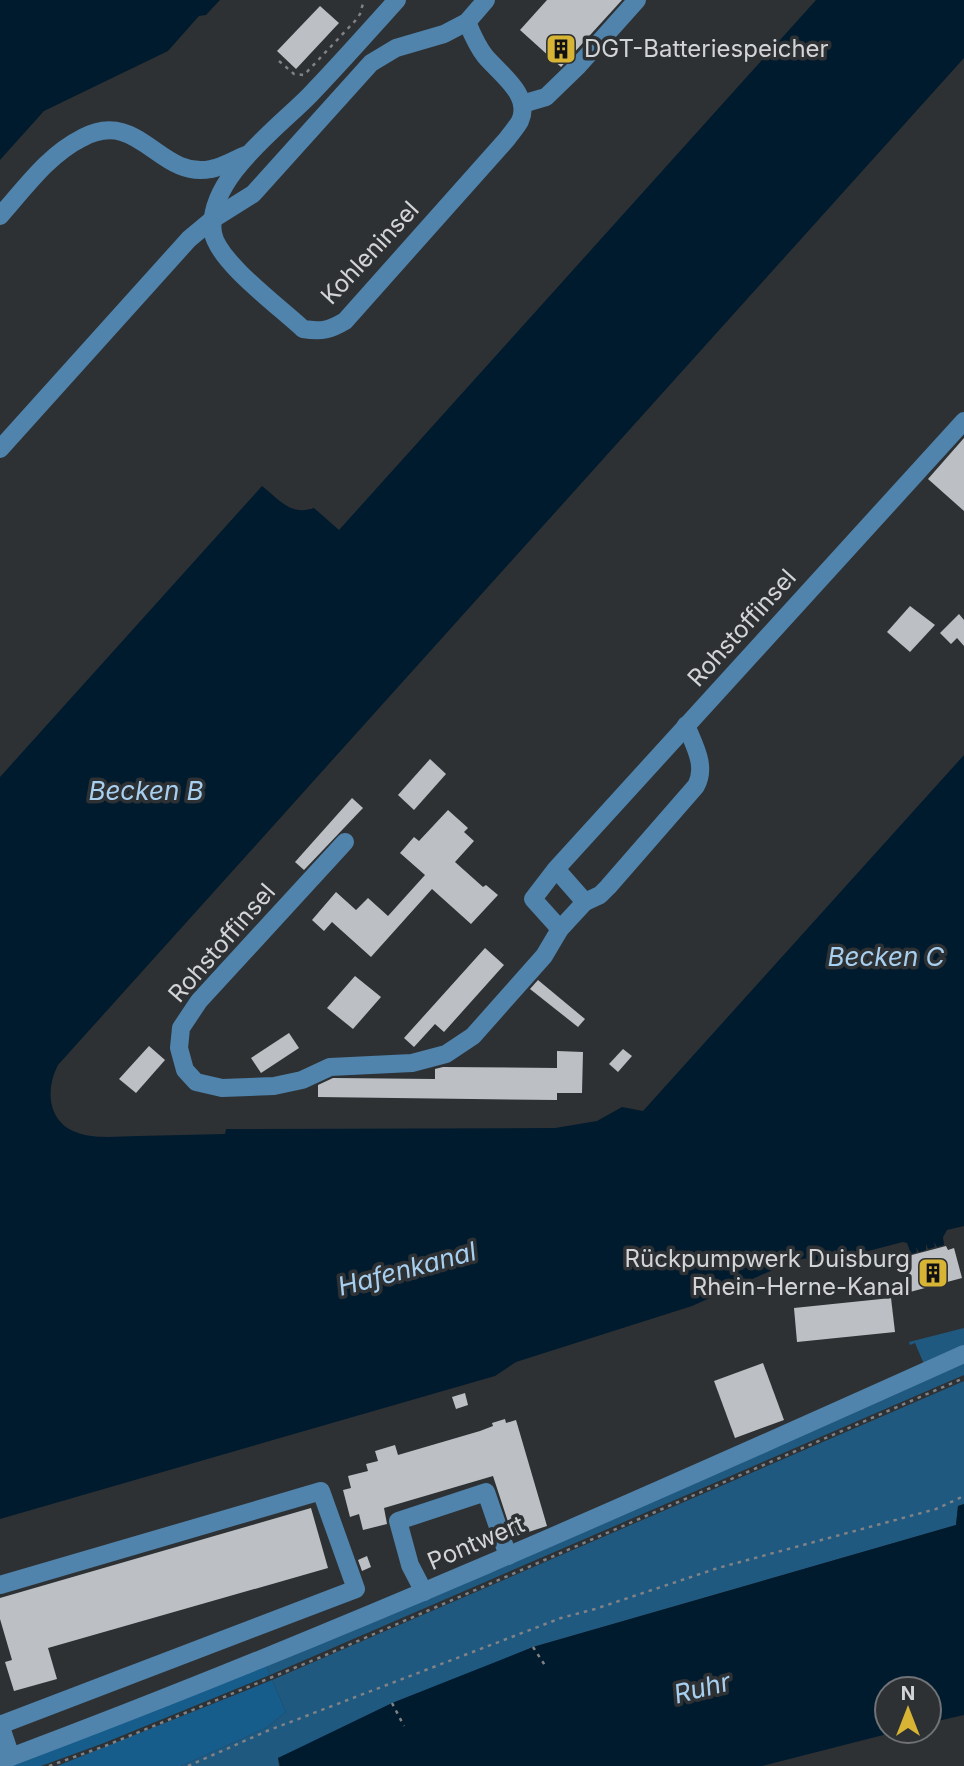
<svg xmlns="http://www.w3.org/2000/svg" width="964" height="1766" viewBox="0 0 964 1766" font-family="Inter,sans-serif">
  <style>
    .green { fill: #205980 }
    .forest { fill: #175d8b }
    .water { fill: #011b2e }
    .building { fill: #bcc0c4 }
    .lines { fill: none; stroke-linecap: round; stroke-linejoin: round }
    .path { stroke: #808285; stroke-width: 2.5; stroke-dasharray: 3.5 5; stroke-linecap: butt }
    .minor { stroke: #5084ac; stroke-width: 18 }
    .labels { text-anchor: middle; stroke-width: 7; stroke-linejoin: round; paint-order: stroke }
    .poi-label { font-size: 24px; fill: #d2d4d6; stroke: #2e3134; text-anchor: start }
    .street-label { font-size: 24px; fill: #d2d4d6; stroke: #2e3134 }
    .water-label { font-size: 26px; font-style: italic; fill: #a7cfef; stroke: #2e3134 }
  </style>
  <rect width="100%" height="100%" fill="#2e3134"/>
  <g class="green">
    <path d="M964 1328V1345L924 1364 915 1343 910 1345 909 1342Z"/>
    <path d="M964 1361V1375L270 1675 266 1665Z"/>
    <path d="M964 1381V1504L958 1506 956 1525 533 1647 278 1758 279 1766H181L266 1728 286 1712 272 1680Z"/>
  </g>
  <g class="forest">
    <path d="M266 1665 270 1675 104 1743 41 1766H6Z"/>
    <path d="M272 1680 286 1712 266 1728 181 1766H57Z"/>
  </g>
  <g class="water">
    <path d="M0 0H220L206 15 199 16 168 51 44 111 0 160Z"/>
    <path d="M816 0H964V58L58 1065C46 1088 47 1119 73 1131 93 1140 117 1136 138 1136 167 1135 196 1135 225 1134L226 1129 555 1128 597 1121 622 1107 643 1111 964 755V1226L947 1230 943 1237 944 1245 937 1247 934 1242 935 1247 928 1249 926 1244V1250L919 1252 916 1247 917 1252 911 1254 907 1243 903 1242 818 1264 810 1258 795 1260 692 1306 516 1362 495 1376 0 1519V777L262 486C280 500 290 516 314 508L339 530Z"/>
    <path d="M964 1504V1715L929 1723V1689H887V1731H899L762 1766H280L278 1758 392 1703 533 1647 956 1525 958 1506Z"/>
  </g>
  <g class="building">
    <path d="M547 0H622L561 67 520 30Z"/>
    <path d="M320 6 339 23 296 69 277 51Z"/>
    <path d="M964 438V511L928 479Z"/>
    <path d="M910 606 935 625 910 652 887 632Z"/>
    <path d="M959 614 964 620V646L957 638 951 644 940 633Z"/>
    <path d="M430 759 446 774 414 810 398 795Z"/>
    <path d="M352 798 363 808 304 870 295 862Z"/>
    <path d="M448 810 468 828 464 832 474 841 455 862 483 887 486 885 498 895 471 924 432 889 371 957 332 922 324 931 312 920 336 892 356 910 368 898 388 916 425 875 400 853 414 837 419 841Z"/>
    <path d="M485 948 504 965 444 1032 435 1024 414 1047 404 1038Z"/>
    <path d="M355 976 381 997 353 1029 327 1008Z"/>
    <path d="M538 980 585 1019 578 1027 530 989Z"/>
    <path d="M289 1033 299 1048 261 1073 251 1058Z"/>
    <path d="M149 1046 165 1060 136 1093 119 1079Z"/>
    <path d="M623 1049 632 1056 618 1072 609 1064Z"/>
    <path d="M557 1051 583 1052 582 1093H557V1100L318 1097V1085L333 1078 435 1079V1069L443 1067 557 1068Z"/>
    <path d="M946 1246 948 1250 954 1248 962 1278 910 1292 902 1262 909 1260 908 1256Z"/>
    <path d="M891 1298 895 1332 797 1342 794 1308Z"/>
    <path d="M763 1363 784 1420 735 1438 714 1381Z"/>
    <path d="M465 1393 468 1405 456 1409 452 1397Z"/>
    <path d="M505 1419 506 1423 516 1420 547 1526 513 1537 493 1476 384 1508 387 1524 363 1530 359 1514 350 1517 343 1490 351 1488 348 1476 368 1471 366 1464 378 1461 375 1451 395 1445 398 1455 480 1431 493 1426 492 1423Z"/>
    <path d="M311 1508 328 1568 48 1648 57 1679 14 1691 5 1662 12 1660 0 1619V1598Z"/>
    <path d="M367 1556 371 1567 362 1571 358 1560Z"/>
  </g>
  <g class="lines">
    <g class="path">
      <path d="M279 61 294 74 304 75 355 21 360 14 364 0"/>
      <path d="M533 1647 546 1667"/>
      <path d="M392 1703 404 1726"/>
      <path d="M49 1766 105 1746 321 1657 964 1378"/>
      <path d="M188 1766 267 1731 561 1618 595 1609 718 1568 936 1509 964 1496"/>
    </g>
    <g class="minor">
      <path d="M397 0C368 32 340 64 310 95 278 128 205 180 213 233 218 262 281 308 303 329 322 332 330 330 345 321L507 139C511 133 517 127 520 121 532 95 499 73 485 56 477 46 472 34 467 22"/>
      <path d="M522 104 546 97 578 66 637 0"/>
      <path d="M0 216C25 188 48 155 82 138 139 107 159 180 211 169 223 167 235 159 246 155"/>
      <path d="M0 449 189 239 213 219 253 194 371 63 396 48 444 34 467 22 486 0"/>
      <path d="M345 842 199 1001 181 1028 179 1048 185 1070 196 1082 222 1088 274 1086 302 1080 330 1067 412 1063 446 1054 473 1036 544 956 560 929"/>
      <path d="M556 869 585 902 560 929 533 899 556 869 964 421"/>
      <path d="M585 902 600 895 608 887 696 786C707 766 694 745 686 725"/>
      <path d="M0 1585 321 1491 356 1589 0 1725"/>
      <path d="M424 1592 410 1565 398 1521 486 1492 508 1556"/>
      <path d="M0 1724 11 1757"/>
      <path d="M0 1761C327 1639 646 1497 964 1354"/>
    </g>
  </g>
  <defs>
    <g id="building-square" transform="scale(1.575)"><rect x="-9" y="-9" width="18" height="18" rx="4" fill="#d8b434" stroke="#2e3134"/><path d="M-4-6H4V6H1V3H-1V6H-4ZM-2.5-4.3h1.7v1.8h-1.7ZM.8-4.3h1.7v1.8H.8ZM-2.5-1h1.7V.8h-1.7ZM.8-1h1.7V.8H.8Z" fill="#111"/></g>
  </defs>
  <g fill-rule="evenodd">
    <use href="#building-square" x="561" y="49"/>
    <use href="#building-square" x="933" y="1273"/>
  </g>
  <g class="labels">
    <g class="poi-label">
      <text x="584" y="57">DGT-Batteriespeicher</text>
      <text x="910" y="1267" text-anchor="end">Rückpumpwerk Duisburg<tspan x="910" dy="28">Rhein-Herne-Kanal</tspan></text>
    </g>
    <g class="street-label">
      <text transform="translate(370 253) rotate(-47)" y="8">Kohleninsel</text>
      <text transform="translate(742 628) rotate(-48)" y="8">Rohstoffinsel</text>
      <text transform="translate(222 943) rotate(-49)" y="8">Rohstoffinsel</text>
      <text transform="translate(476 1543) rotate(-23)" y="8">Pontwert</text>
    </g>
    <g class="water-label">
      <text x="146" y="800">Becken B</text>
      <text x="886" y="966">Becken C</text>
      <text transform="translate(407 1269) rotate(-15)" y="9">Hafenkanal</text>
      <text transform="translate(702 1688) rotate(-14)" y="9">Ruhr</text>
    </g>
  </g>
  <g transform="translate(908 1710)"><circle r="33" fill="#2e3134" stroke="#707275" stroke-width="2"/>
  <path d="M0-5L12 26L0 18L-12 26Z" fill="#d8b434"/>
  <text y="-10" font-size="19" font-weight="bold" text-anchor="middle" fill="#d2d4d6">N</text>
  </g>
</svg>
